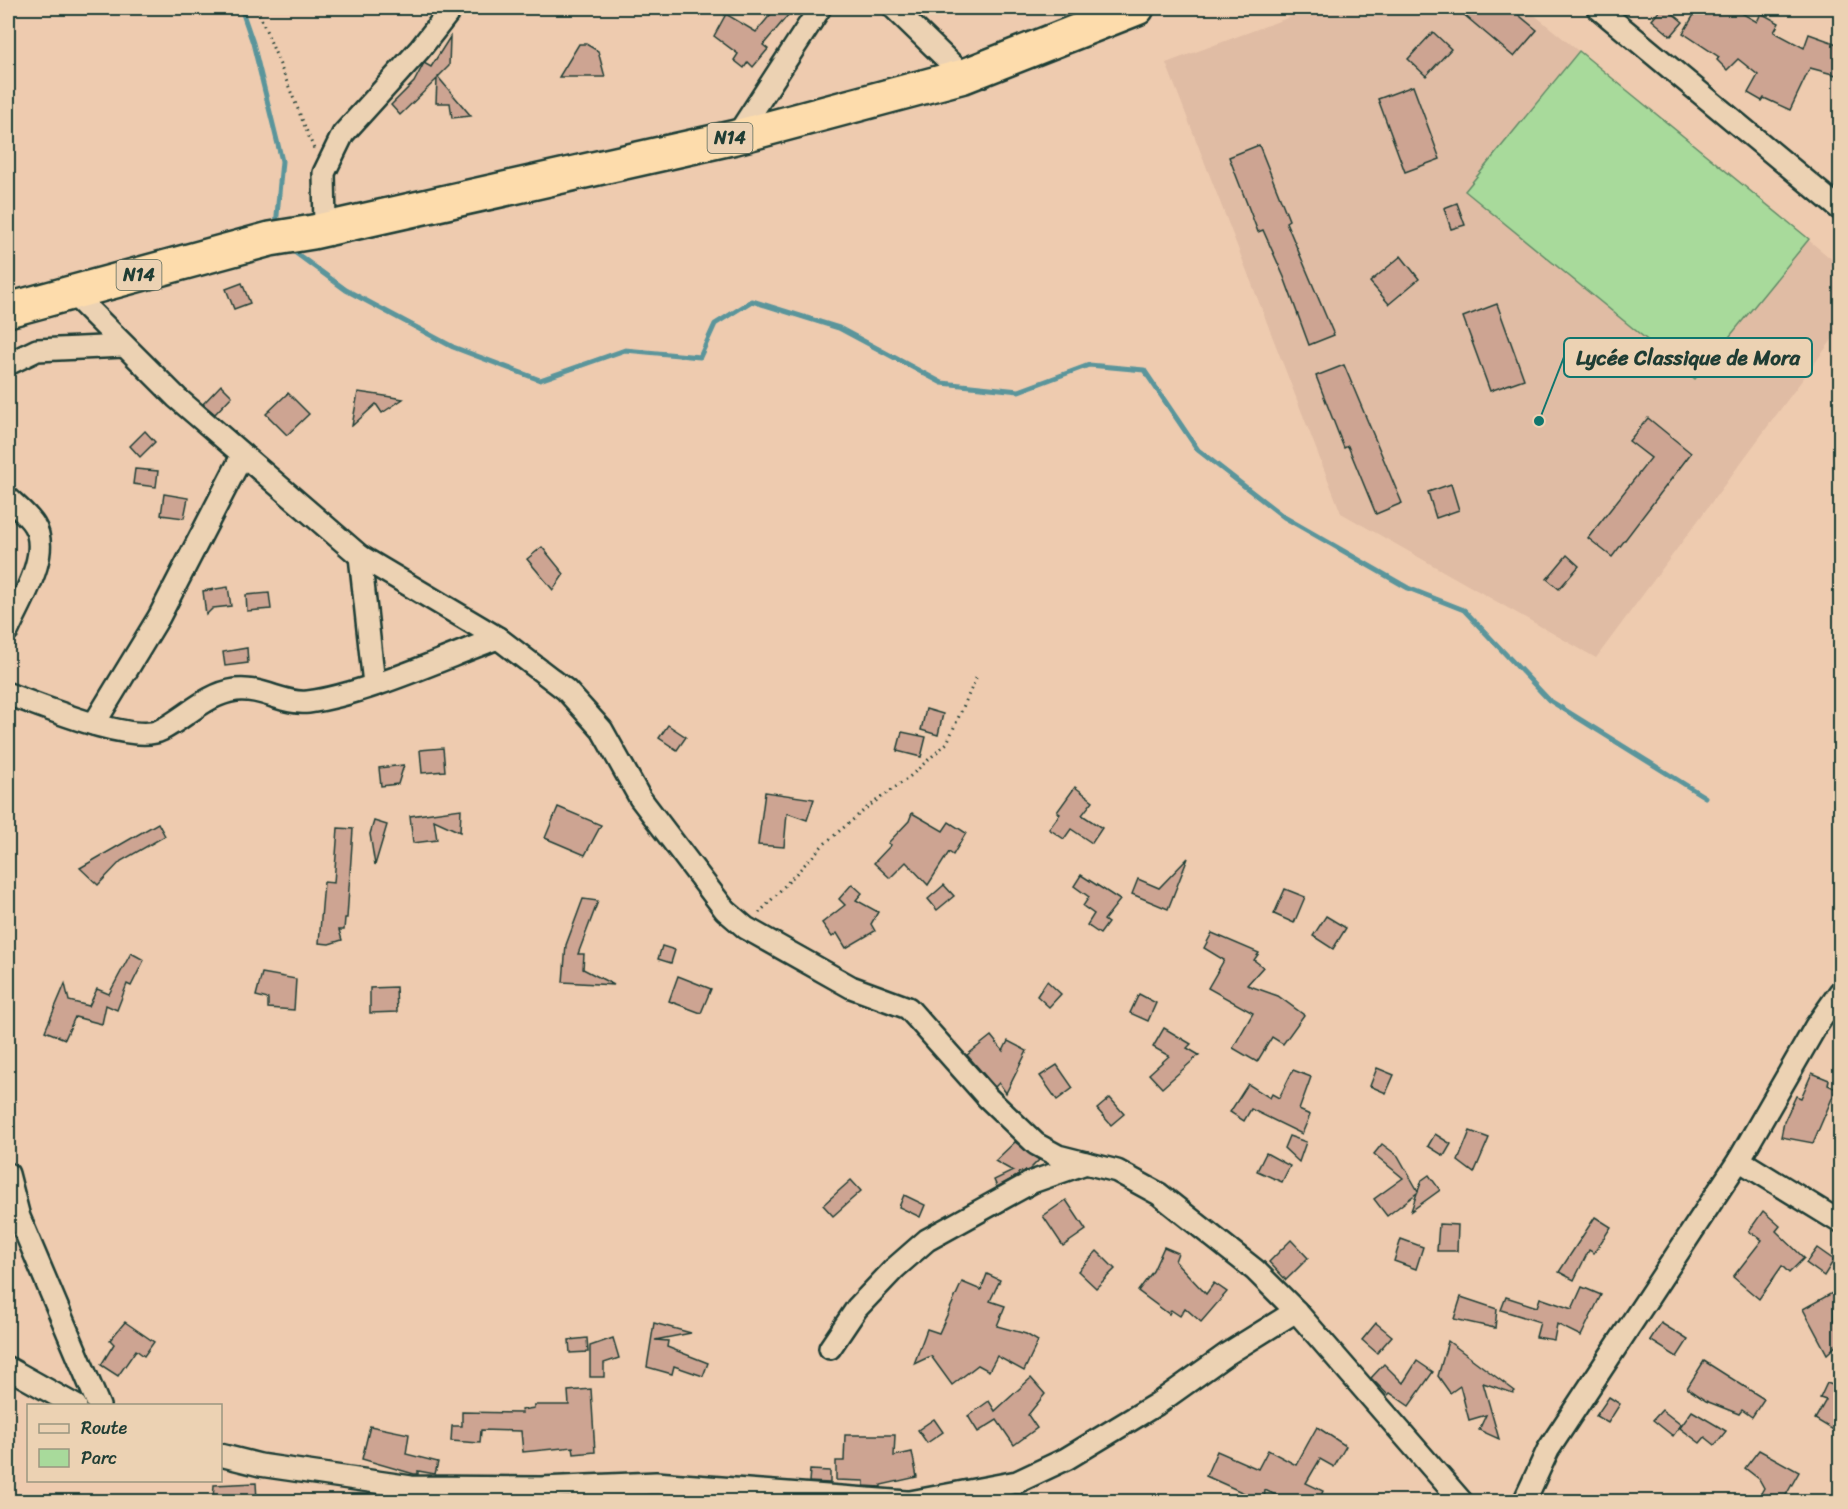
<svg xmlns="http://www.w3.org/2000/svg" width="1848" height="1509" viewBox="0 0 1848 1509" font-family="Sriracha,sans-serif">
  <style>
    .built { fill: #e0bca4 }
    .green { fill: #a8da9b; stroke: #648c68; stroke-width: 1.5 }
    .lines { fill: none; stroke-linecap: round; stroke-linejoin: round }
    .stream { stroke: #5a959b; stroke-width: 5 }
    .building { fill: #cda492; stroke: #1f3d34; stroke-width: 1.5 }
    .street-casing { stroke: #1f3d34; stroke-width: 26 }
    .highway-casing { stroke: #1f3d34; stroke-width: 38 }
    .path { stroke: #1f3d34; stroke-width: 3; stroke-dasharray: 1.5 4.5; stroke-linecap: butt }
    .street { stroke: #ecd2b3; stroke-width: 21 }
    .highway { stroke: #fddcac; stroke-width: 33 }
    .labels { text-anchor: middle; stroke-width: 4.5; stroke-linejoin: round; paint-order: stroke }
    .shield { fill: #ecd2b3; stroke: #5c6a5a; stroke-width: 1.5 }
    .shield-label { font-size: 18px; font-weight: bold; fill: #1f3d34 }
    .leader { fill: none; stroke: #0f766e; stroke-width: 2 }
    .callout-dot { fill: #0f766e; stroke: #ecd2b3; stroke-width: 2 }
    .callout { fill: #ecd2b3; stroke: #0f766e; stroke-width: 2 }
    .callout-label { font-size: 21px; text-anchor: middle; font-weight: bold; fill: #1f3d34 }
  </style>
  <rect width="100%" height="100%" fill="#eecbaf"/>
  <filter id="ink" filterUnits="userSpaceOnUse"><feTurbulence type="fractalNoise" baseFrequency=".0167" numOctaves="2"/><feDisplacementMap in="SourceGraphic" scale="12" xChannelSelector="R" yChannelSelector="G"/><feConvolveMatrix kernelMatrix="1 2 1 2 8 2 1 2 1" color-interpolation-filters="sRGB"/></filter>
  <g filter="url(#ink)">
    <path class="built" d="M1314 8H1526L1840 266V329L1596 658 1341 513 1166 63Z"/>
    <path class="green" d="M1579 51 1809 239 1695 379 1465 191Z"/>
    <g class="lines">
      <g class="stream">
        <path d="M241 8 253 43 282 161 276 226"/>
        <path d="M289 248 346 290 453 347 540 380 625 350 700 357 715 324 752 301 839 328 942 383 1019 391 1089 365 1144 370 1198 450 1284 517 1408 588 1464 610 1549 700 1705 797"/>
      </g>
    </g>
    <g class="building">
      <path d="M776 8H794L763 45 768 49 753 67 748 62 744 68 734 60 738 54 714 36 726 14 756 32Z"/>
      <path d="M1456 8H1510L1537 30 1514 57Z"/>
      <path d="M1662 8H1666L1683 22 1671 36 1652 20Z"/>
      <path d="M1698 8H1733L1757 22 1761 13 1779 23 1774 32 1804 48 1809 34 1840 45V76L1810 68 1790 110 1764 98 1762 101 1748 93 1758 75 1738 59 1727 70 1717 60 1719 57 1683 33Z"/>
      <path d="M1433 32 1451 49 1426 76 1408 59Z"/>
      <path d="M450 37 449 66 438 77 471 116 452 118 450 103H436L437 79 400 115 391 105 414 82 424 63 431 67Z"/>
      <path d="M579 44H586L598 51 605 77H559Z"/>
      <path d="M1413 86 1440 159 1405 172 1378 99Z"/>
      <path d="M1259 145 1289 220 1286 222 1334 335 1309 345 1284 277 1263 230 1258 232 1229 157Z"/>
      <path d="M1457 203 1465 225 1451 229 1444 208Z"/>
      <path d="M1401 256 1419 279 1389 304 1370 282Z"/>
      <path d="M242 283 250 303 234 309 226 289Z"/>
      <path d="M1497 304 1524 379 1490 391 1463 317Z"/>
      <path d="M1344 365 1402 503 1376 514 1348 446 1344 448 1316 376Z"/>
      <path d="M221 385 232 396 215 414 203 404Z"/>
      <path d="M358 392 385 396 403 399 382 413 376 404 352 426Z"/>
      <path d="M288 393 309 414 287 435 266 414Z"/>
      <path d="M1648 418 1691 453 1612 557 1588 538 1651 458 1629 441Z"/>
      <path d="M145 431 155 442 140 457 130 446Z"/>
      <path d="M135 469 158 471 156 487 133 484Z"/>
      <path d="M1451 484 1459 510 1436 518 1428 492Z"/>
      <path d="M164 494 188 498 184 518 161 515Z"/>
      <path d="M542 547 564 574 553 590 527 559Z"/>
      <path d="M1567 555 1579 566 1559 589 1547 579Z"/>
      <path d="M228 587 231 606 213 608 206 615 203 591Z"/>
      <path d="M269 593 271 609 247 611 246 595Z"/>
      <path d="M247 648 248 663 225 666 223 652Z"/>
      <path d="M926 709 943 714 938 735 921 730Z"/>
      <path d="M668 725 686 737 677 750 659 738Z"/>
      <path d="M902 732 926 737 921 757 897 751Z"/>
      <path d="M443 748 445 771 422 773 420 750Z"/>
      <path d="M404 765 398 784 381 786 379 768Z"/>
      <path d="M1075 787 1093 801 1082 815 1102 828 1092 843 1071 829 1064 839 1049 829 1060 814 1057 812Z"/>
      <path d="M765 792 814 799 807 820 787 813 784 847 758 845Z"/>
      <path d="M558 807 601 825 585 855 545 838Z"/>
      <path d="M461 809 460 832 434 820 437 840 413 843 410 816Z"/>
      <path d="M912 813 943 831 949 822 966 833 953 855 949 852 928 885 906 862 890 878 874 863 891 845 888 843 909 821Z"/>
      <path d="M374 821 387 825 375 865 370 834Z"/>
      <path d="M158 823 165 836 121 861 98 885 80 868Z"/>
      <path d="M338 828 353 829 347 918H345L344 930H339L342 940 329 944 319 943 324 882 334 883Z"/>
      <path d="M1188 858 1168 909 1132 894 1138 879 1159 888Z"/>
      <path d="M1081 875 1120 900 1104 920 1108 923 1100 934 1087 925 1094 914 1083 906 1089 897 1074 886Z"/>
      <path d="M852 884 862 893 856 900 878 912 871 924 875 931 846 948 837 933 832 937 822 923 845 905 839 899Z"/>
      <path d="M944 885 954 896 937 910 928 899Z"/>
      <path d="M1285 889 1305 897 1294 923 1274 914Z"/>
      <path d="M583 899 598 901 578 954H584L583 969 614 985 563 982 566 945Z"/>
      <path d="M1326 916 1346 928 1333 949 1313 936Z"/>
      <path d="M1212 933 1259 953 1254 960 1263 967 1247 985 1278 996 1304 1015 1283 1044 1272 1037 1257 1062 1233 1048 1253 1013 1208 988 1224 960 1204 948Z"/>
      <path d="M662 946 675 950 671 963 658 959Z"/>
      <path d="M131 953 144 960 131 986 127 984 117 1010 106 1005 102 1024 75 1017 65 1039 45 1031 65 984 69 1001 89 1006 97 989 109 994Z"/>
      <path d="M262 973 296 979 294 1010 268 1008V999L256 996Z"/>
      <path d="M678 976 711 989 701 1013 669 1001Z"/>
      <path d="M1047 981 1061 994 1049 1007 1037 996Z"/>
      <path d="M396 987 397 1012 370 1013V988Z"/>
      <path d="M1139 994 1156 1003 1148 1021 1130 1013Z"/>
      <path d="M1164 1028 1191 1044 1187 1048 1199 1055 1162 1088 1149 1074 1169 1056 1153 1047Z"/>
      <path d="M991 1036 1003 1051 1008 1041 1027 1051 1006 1093 999 1083 995 1087 967 1055Z"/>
      <path d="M1057 1065 1073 1088 1057 1100 1040 1076Z"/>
      <path d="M1377 1068 1394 1075 1386 1093 1370 1086Z"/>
      <path d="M1293 1070 1311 1077 1299 1110 1310 1115 1302 1134 1251 1109 1244 1121 1230 1112 1248 1084 1270 1098 1272 1094 1279 1098Z"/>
      <path d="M1812 1073 1829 1080 1828 1085 1836 1089 1813 1143 1781 1137 1784 1122 1796 1096 1801 1098Z"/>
      <path d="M1110 1098 1124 1114 1111 1125 1097 1109Z"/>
      <path d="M1470 1131 1489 1138 1474 1173 1458 1161Z"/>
      <path d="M1435 1134 1451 1144 1444 1156 1428 1146Z"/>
      <path d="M1289 1136 1306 1142 1299 1162 1284 1148Z"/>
      <path d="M1015 1142 1039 1160 1029 1170 1018 1173 1019 1175 997 1187 994 1180 1013 1171 995 1161Z"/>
      <path d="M1382 1144 1398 1156 1418 1191 1422 1180 1429 1175 1440 1190 1411 1211 1417 1193 1387 1216 1374 1199 1403 1178 1374 1154Z"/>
      <path d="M1266 1153 1290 1166 1282 1182 1257 1171Z"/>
      <path d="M851 1180 861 1191 833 1216 823 1205Z"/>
      <path d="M904 1195 925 1205 920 1217 899 1207Z"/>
      <path d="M1066 1200 1086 1230 1063 1246 1043 1216Z"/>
      <path d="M1763 1211 1780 1226 1776 1231 1804 1258 1789 1273 1782 1266 1759 1299 1733 1277 1762 1240 1749 1231Z"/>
      <path d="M1595 1217 1611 1227 1594 1253 1589 1250 1574 1280 1559 1272Z"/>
      <path d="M1439 1224 1458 1225 1457 1251H1437Z"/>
      <path d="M1401 1239 1423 1247 1416 1269 1394 1261Z"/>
      <path d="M1291 1240 1308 1258 1286 1280 1269 1262Z"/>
      <path d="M1164 1247 1178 1253 1175 1261 1206 1294 1214 1283 1227 1292 1201 1322 1185 1308 1180 1316 1171 1310 1169 1314 1138 1291 1153 1271Z"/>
      <path d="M1817 1248 1834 1260 1824 1276 1806 1263Z"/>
      <path d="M1097 1251 1115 1269 1096 1288 1078 1271Z"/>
      <path d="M987 1274 1000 1280 990 1301 1005 1306 997 1326 1026 1334 1038 1341 1024 1371 997 1356 989 1371 978 1365 952 1385 931 1356 914 1364 927 1329 939 1333 962 1282 981 1290Z"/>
      <path d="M1582 1287 1601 1295 1581 1336 1557 1324 1554 1340 1536 1337 1540 1322 1501 1310 1506 1297 1537 1307 1540 1298 1572 1309Z"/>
      <path d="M1834 1292V1320L1840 1328V1342L1827 1354 1803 1309Z"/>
      <path d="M1461 1297 1497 1309 1495 1328 1454 1319Z"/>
      <path d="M125 1322 154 1342 144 1356 136 1350 118 1376 101 1365 114 1344 110 1340Z"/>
      <path d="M654 1323 691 1333 655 1340 668 1341 667 1347 708 1363 703 1376 674 1366 672 1374 647 1367Z"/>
      <path d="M1376 1323 1392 1336 1377 1353 1362 1340Z"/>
      <path d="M1661 1323 1688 1340 1677 1357 1650 1340Z"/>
      <path d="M587 1338 588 1352 570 1353 569 1340Z"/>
      <path d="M613 1338 619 1358 604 1363V1377H590V1346Z"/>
      <path d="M1448 1341 1515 1391 1513 1393 1483 1383 1499 1439 1479 1430 1486 1415 1469 1420 1460 1386 1450 1393 1438 1376Z"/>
      <path d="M1417 1361 1433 1372 1409 1406 1390 1393 1388 1395 1371 1378 1384 1364 1403 1383Z"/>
      <path d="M1704 1361 1764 1399 1752 1417 1742 1410 1739 1414 1706 1401 1687 1388Z"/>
      <path d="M1840 1376V1434L1815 1419 1826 1400 1820 1398 1827 1383 1835 1386Z"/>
      <path d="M1031 1378 1045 1394 1028 1415 1037 1428 1014 1445 997 1420 978 1432 968 1416 989 1401 995 1411Z"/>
      <path d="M591 1389 595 1452 574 1454 573 1447 523 1452 521 1431 481 1430 480 1443 451 1441 452 1426H462V1412L522 1413 521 1410 534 1408V1405H569L568 1391Z"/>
      <path d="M1609 1397 1620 1404 1608 1423 1596 1416Z"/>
      <path d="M1662 1410 1681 1425 1673 1436 1653 1420Z"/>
      <path d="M1692 1411 1726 1431 1715 1445 1705 1437 1700 1443 1680 1428Z"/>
      <path d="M934 1419 943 1432 927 1443 918 1430Z"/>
      <path d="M370 1426 409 1434 406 1454 438 1462 435 1474 418 1471V1474H414L362 1459Z"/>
      <path d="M1317 1427 1346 1446 1334 1467 1320 1459 1306 1483 1323 1491 1318 1502H1290L1265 1490 1264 1502H1243L1244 1493 1206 1476 1217 1451 1258 1469 1268 1450 1296 1465Z"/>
      <path d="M845 1435H895L894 1456 912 1452 917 1477 881 1485V1487L864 1486V1481L836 1480V1461H844Z"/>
      <path d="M1759 1450 1799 1472 1782 1502H1756L1764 1488 1759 1479 1745 1468Z"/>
      <path d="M810 1470 830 1471V1483L809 1482Z"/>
      <path d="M256 1483 257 1500H213L214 1485Z"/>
    </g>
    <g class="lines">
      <g class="street-casing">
        <g id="street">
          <path d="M894 8 964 76"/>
          <path d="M1598 8 1840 209"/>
          <path d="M736 137 820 8"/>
          <path d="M325 227 324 173 343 134 420 49 452 8"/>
          <path d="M72 293 177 398 360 556 498 638 566 690 602 730 640 798 725 910 746 928 851 987 908 1008 988 1098 1036 1144 1058 1156 1117 1171 1159 1194 1255 1270 1296 1311"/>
          <path d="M8 364 37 350 124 346"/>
          <path d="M8 498C16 506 28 515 34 525 52 554 20 602 8 630"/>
          <path d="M360 556 374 684"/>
          <path d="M8 694C39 705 133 745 161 730 187 717 206 694 236 690 262 687 285 705 308 702 366 694 441 659 498 638"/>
          <path d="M94 724 159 617 242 456"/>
          <path d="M1739 1160 1840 1222"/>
          <path d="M8 1174 19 1217 99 1406"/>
          <path d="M830 1348 857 1308 895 1268 927 1240 1032 1182 1086 1163"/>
          <path d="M8 1368 76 1406"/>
          <path d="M220 1455 260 1465 411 1487 541 1488 656 1483 907 1502"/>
          <path d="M910 1502 1017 1482 1066 1459 1157 1404 1227 1354 1296 1311 1462 1502"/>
          <path d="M1524 1502 1548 1450 1739 1160 1816 1026 1840 992"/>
        </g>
      </g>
      <g class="highway-casing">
        <path id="highway" d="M8 310 270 239 313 232 736 137 964 76 1137 8"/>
      </g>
      <g class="path">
        <path d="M257 8 314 149"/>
        <path d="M759 913 823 845 869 806 907 779 947 743 977 676"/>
      </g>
      <use href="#street" class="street"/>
      <use href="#highway" class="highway"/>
    </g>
  </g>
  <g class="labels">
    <g class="shield">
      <rect x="707.5" y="123" width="45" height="30" rx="4.5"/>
      <rect x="116.5" y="260" width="45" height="30" rx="4.5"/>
    </g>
    <g class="shield-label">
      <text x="730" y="144">N14</text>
      <text x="139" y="281">N14</text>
    </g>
  </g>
  <path class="leader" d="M1539 421L1564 357"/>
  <circle class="callout-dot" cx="1539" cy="421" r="6"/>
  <rect class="callout" x="1564" y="338" width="248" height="39" rx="6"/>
  <g class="callout-label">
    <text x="1688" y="365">Lycée Classique de Mora</text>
  </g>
  <rect width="1848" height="1509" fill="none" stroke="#ecd2b3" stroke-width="30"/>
  <rect x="15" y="15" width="1818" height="1479" fill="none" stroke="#1f3d34" stroke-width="2" filter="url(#ink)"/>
  <rect x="27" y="1404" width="195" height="78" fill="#ecd2b3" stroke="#9a9680" stroke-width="1.5"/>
  <rect x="39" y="1424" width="30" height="9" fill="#ecd2b3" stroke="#9a9680" stroke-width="1.5"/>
  <text x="81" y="1434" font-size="18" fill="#1f3d34">Route</text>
  <rect x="39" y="1449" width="30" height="18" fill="#a8da9b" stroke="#9a9680" stroke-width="1.5"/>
  <text x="81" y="1464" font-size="18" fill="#1f3d34">Parc</text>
</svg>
